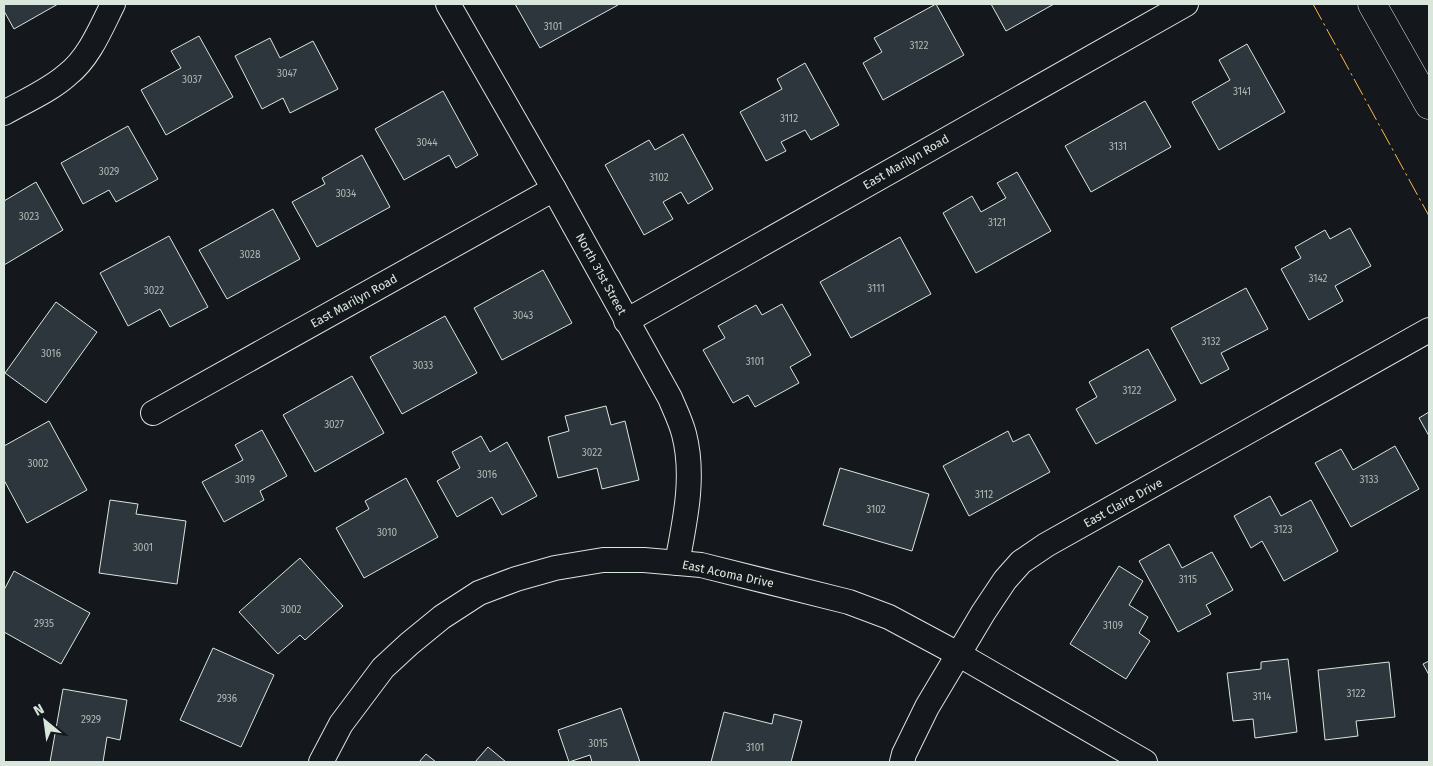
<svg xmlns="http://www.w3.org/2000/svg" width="1433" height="766" viewBox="0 0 1433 766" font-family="'Fira Sans',sans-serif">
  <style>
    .building { fill: #2c363c; stroke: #d8e6dc }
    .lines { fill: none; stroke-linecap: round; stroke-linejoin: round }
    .street-casing { stroke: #d8e6dc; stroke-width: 26 }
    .secondary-casing { stroke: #d8e6dc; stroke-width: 29 }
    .street { stroke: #14181c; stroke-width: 24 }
    .secondary { stroke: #14181c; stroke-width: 28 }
    .power { stroke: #ffb74d; stroke-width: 1; stroke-dasharray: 18 4 2.5 4; stroke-linecap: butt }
    .labels { text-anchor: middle; stroke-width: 4; stroke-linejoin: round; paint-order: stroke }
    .number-label { font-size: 10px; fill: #adbab4 }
    .street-label { font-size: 12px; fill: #d8e6dc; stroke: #14181c }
  </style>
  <rect width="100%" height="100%" fill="#14181c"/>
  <g class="building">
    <path d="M4 4H58L14 29 4 11Z"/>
    <path d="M515 4H618V5L540 48Z"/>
    <path d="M936 4 964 55 883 100 863 63 882 52 874 38Z"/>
    <path d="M991 4H1054L1006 31Z"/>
    <path d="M199 36 233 97 166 135 141 90 181 68 171 51Z"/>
    <path d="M270 38 280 58 313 41 338 89 290 113 283 98 262 109 235 56Z"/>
    <path d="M1247 44 1285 112 1219 150 1192 102 1230 80 1219 60Z"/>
    <path d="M805 63 839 125 811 140 805 130 781 142 786 151 766 161 740 112 782 89 777 79Z"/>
    <path d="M443 91 478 155 456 168 449 155 404 180 375 129Z"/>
    <path d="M1145 101 1171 147 1091 192 1065 146Z"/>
    <path d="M128 126 158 179 116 202 109 190 83 204 61 163Z"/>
    <path d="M683 134 713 189 688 204 681 192 663 202 673 219 644 235 605 165 649 140 655 150Z"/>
    <path d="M362 155 390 207 317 247 292 202 325 184 322 178Z"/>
    <path d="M1017 172 1051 231 976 273 943 213 972 196 981 212 1006 198 997 183Z"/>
    <path d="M36 182 63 230 4 265V201Z"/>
    <path d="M273 209 300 259 227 299 199 250Z"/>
    <path d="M1350 228 1371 266 1335 286 1343 301 1309 320 1281 269 1301 258 1295 247 1325 230 1330 239Z"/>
    <path d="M169 236 208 307 170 327 160 309 128 326 100 273Z"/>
    <path d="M900 237 931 294 851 338 820 282Z"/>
    <path d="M543 270 572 323 502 360 474 308Z"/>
    <path d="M1246 288 1268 329 1221 353 1229 369 1201 384 1171 328Z"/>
    <path d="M56 302 97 332 46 403 5 373Z"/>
    <path d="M782 304 811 355 790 367 799 383 755 407 748 395 733 403 703 350 725 338 718 326 756 305 762 315Z"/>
    <path d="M445 316 477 373 402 414 370 357Z"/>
    <path d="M1148 349 1176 400 1096 444 1076 409 1097 397 1089 382Z"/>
    <path d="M352 376 384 433 315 472 283 415Z"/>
    <path d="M606 406 611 425 625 421 639 480 602 489 597 468 558 478 548 437 569 431 565 416Z"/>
    <path d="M1429 412V436L1419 418Z"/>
    <path d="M49 421 87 490 27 523 4 480V446Z"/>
    <path d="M262 430 287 476 260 491 264 500 224 522 202 482 243 460 235 445Z"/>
    <path d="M1008 431 1013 442 1029 434 1050 472 969 516 943 466Z"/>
    <path d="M481 436 490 452 507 442 537 496 502 515 492 497 457 517 437 481 460 468 452 452Z"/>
    <path d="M1395 446 1419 489 1351 527 1315 463 1341 449 1353 470Z"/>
    <path d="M840 468 929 494 912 551 823 525Z"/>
    <path d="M406 478 438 537 364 578 336 528 369 509 365 501Z"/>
    <path d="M1270 496 1281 516 1311 500 1338 551 1284 581 1262 541 1251 548 1234 516Z"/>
    <path d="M110 500 138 504 136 514 186 521 177 584 99 573Z"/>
    <path d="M1169 544 1182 568 1212 552 1233 590 1206 605 1211 614 1178 632 1139 561Z"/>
    <path d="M300 558 343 606 305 640 300 635 278 654 239 612Z"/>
    <path d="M1119 566 1143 581 1129 605 1148 617 1139 633 1150 641 1126 679 1070 644Z"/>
    <path d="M14 571 90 613 61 664 4 632V590Z"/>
    <path d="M213 648 274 675 241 747 180 720Z"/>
    <path d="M1288 659 1297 732 1255 738 1253 719 1233 721 1227 673 1261 669V662Z"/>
    <path d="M1429 661V675L1423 664Z"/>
    <path d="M1389 662 1395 717 1356 721 1358 736 1325 740 1318 670Z"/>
    <path d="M63 689 127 700 120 740 107 737 103 762H50Z"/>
    <path d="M621 708 640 762H592L590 755 569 762 558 730Z"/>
    <path d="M724 712 772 724 774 714 802 721 791 762H711Z"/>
    <path d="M488 747 506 762H475Z"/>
    <path d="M426 754 436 762H419Z"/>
  </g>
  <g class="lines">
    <g class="street-casing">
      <g id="street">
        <path d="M448 4 554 189 670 398C675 410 681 422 684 434 695 476 685 521 677 563"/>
        <path d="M4 113C25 101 49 91 67 75 89 58 101 28 113 4"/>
        <path d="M626 321 1186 4"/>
        <path d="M153 413 554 189"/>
        <path d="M321 762 341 724 383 668 409 644 442 617 479 593 516 579 555 568 603 560H644L701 565 849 602 889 617 958 654 1145 762"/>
        <path d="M902 762 904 754 927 707 983 613 1005 580 1021 562 1046 545 1429 330"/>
      </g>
    </g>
    <g class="secondary-casing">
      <path id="secondary" d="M1372 4 1429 105"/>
    </g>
    <use href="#street" class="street"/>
    <use href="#secondary" class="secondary"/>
    <path class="power" d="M1313 4 1429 216"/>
  </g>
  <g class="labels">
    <g class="number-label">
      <text x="553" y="30">3101</text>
      <text x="919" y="49">3122</text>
      <text x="287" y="77">3047</text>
      <text x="192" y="83">3037</text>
      <text x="1242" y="95">3141</text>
      <text x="789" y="122">3112</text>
      <text x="427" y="146">3044</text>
      <text x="1118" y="150">3131</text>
      <text x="109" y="175">3029</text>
      <text x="659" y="181">3102</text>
      <text x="346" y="197">3034</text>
      <text x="29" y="220">3023</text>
      <text x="997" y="226">3121</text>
      <text x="250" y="258">3028</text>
      <text x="1318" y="282">3142</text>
      <text x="876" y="292">3111</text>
      <text x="154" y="294">3022</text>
      <text x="523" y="319">3043</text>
      <text x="1211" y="345">3132</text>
      <text x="51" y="357">3016</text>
      <text x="755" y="365">3101</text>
      <text x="423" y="369">3033</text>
      <text x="1132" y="394">3122</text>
      <text x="334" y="428">3027</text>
      <text x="592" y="456">3022</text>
      <text x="38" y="467">3002</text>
      <text x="487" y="478">3016</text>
      <text x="245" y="483">3019</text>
      <text x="1369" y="483">3133</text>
      <text x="984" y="498">3112</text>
      <text x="876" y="513">3102</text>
      <text x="1283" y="533">3123</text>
      <text x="387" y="536">3010</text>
      <text x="143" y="551">3001</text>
      <text x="1188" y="583">3115</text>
      <text x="291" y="613">3002</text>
      <text x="44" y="627">2935</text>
      <text x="1113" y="629">3109</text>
      <text x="1356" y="697">3122</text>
      <text x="1262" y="700">3114</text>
      <text x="227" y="702">2936</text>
      <text x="91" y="723">2929</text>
      <text x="598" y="747">3015</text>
      <text x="755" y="751">3101</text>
    </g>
    <g class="street-label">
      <text transform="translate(906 162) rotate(-30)" y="4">East Marilyn Road</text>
      <text transform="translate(601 274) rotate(61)" y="4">North 31st Street</text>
      <text transform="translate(354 301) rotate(-29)" y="4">East Marilyn Road</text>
      <text transform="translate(1123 503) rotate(-29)" y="4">East Claire Drive</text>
      <text transform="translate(728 574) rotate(12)" y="4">East Acoma Drive</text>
    </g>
  </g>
  <rect width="1433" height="766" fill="none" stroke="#d8e6dc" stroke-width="10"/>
  <g transform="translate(45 721) rotate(331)" stroke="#14181c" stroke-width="4" paint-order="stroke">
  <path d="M0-4L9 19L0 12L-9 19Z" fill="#d8e6dc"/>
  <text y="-8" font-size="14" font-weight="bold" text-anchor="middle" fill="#d8e6dc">N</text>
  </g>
</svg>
